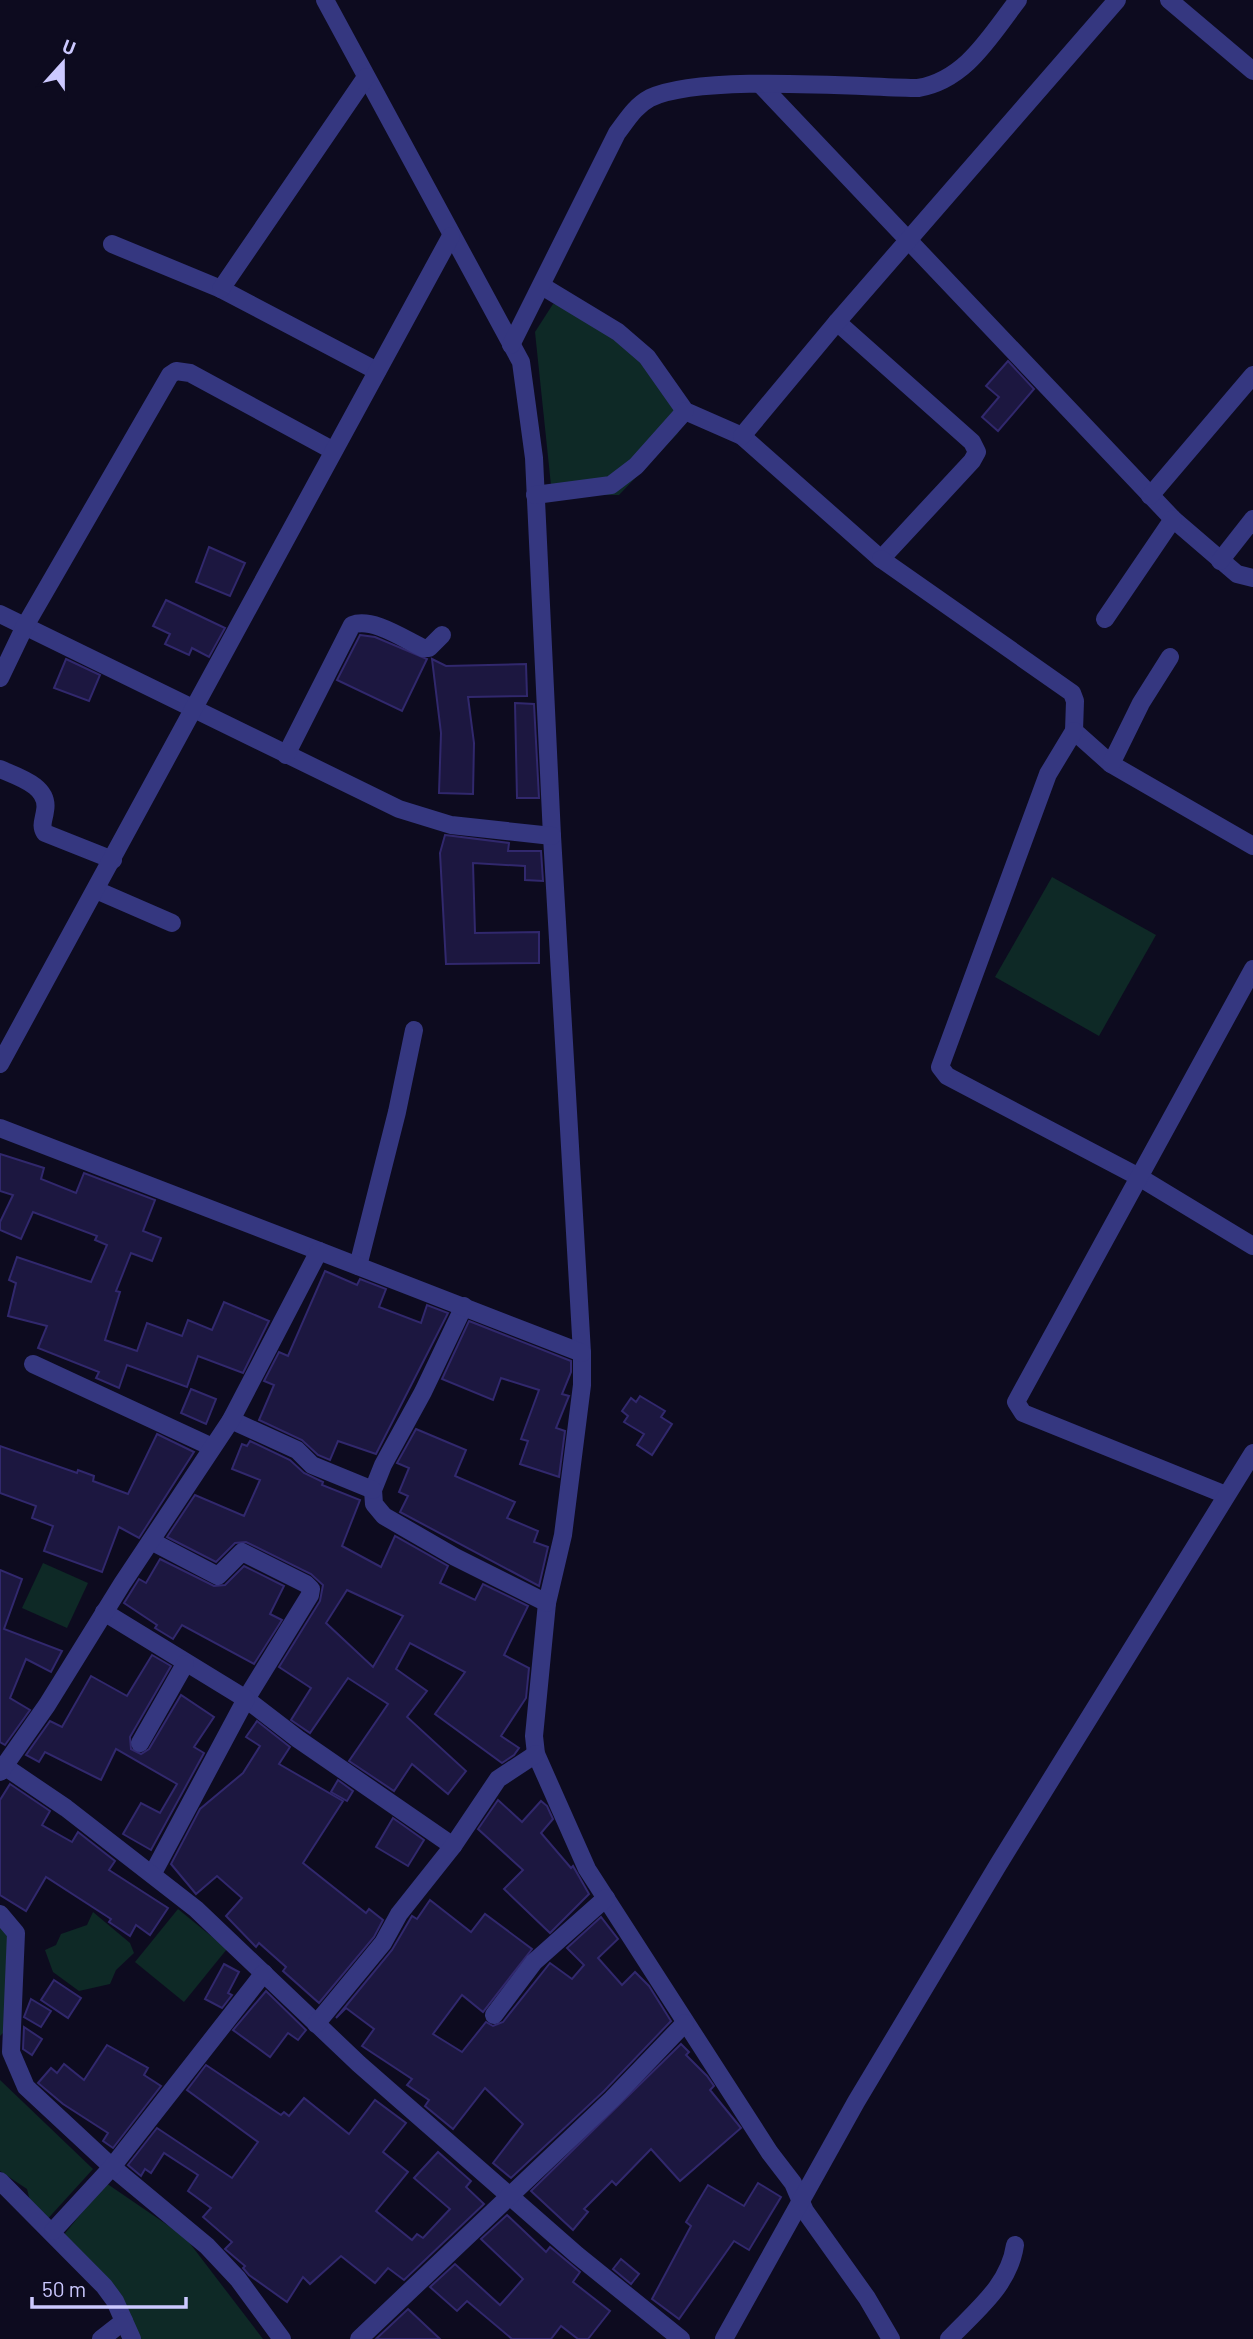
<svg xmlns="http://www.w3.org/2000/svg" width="1253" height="2339" viewBox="0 0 1253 2339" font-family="Barlow,sans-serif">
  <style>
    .green { fill: #0e2926 }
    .building { fill: #1c1740; stroke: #31286d; stroke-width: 2; fill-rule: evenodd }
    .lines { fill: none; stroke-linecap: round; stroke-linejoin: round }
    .street { stroke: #353780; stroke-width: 18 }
  </style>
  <rect width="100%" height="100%" fill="#0d0b1f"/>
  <g class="green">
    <path d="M553 304 561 305 644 353 683 420 678 433 619 495H552L535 332Z"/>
    <path d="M1052 877 1156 935 1099 1036 995 977Z"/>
    <path d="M43 1563 88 1583 67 1628 22 1608Z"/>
    <path d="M178 1909 227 1949 184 2002 135 1962Z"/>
    <path d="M93 1912 130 1943 134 1953 116 1970 110 1984 79 1991 53 1972 45 1950 56 1945 61 1934 87 1925Z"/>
    <path d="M0 1921 11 1932 5 2031 0 2036Z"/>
    <path d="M0 2080 93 2169 43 2224 33 2213 27 2189 0 2171Z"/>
    <path d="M106 2183 185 2237 263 2339H139L62 2237Z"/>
  </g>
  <g class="building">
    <path d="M1008 361 1034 389 998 431 982 417 999 397 986 386Z"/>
    <path d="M209 547 245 563 230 596 196 582Z"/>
    <path d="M166 600 225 628 209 657 192 648 189 655 165 644 170 634 153 626Z"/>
    <path d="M360 635 375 637 427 659 402 711 337 680Z"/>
    <path d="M66 659 100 675 89 701 54 688Z"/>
    <path d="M432 659 446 666 526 664 527 696 468 697 474 743 473 794 439 793 441 733Z"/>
    <path d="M515 703 534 704 539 798H517Z"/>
    <path d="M445 835 509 843 508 851H541L543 881 525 880V866L473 863 475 933 539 932V963L446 964 440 853Z"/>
    <path d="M0 1154 44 1168 41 1179 76 1193 84 1173 155 1200 143 1231 161 1238 152 1261 131 1253 116 1291 120 1292 105 1340 137 1351 147 1323 182 1336 188 1320 212 1330 224 1302 269 1321 243 1373 198 1356 187 1387 127 1365 119 1388 96 1378 99 1372 38 1348 47 1326 8 1316 16 1283 9 1280 17 1257 91 1282 107 1245 95 1240 97 1236 33 1212 21 1239 0 1230V1222L13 1195 0 1191Z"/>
    <path d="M325 1271 357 1285 360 1279 386 1289 379 1307 421 1323 427 1305 448 1313 376 1454 338 1441 330 1460 318 1455 302 1440 259 1420 274 1385 264 1381 279 1352 288 1356Z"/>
    <path d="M469 1321 571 1361V1372L562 1394 569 1396 556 1428 565 1431 559 1477 520 1464 528 1441 521 1439 539 1390 501 1378 493 1400 442 1379Z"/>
    <path d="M191 1389 216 1399 206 1424 181 1413Z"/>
    <path d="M640 1396 665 1411 661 1417 672 1424 652 1455 637 1445 644 1434 624 1422 628 1416 622 1411 631 1398 636 1402Z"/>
    <path d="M416 1429 466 1450 455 1476 515 1502 507 1518 538 1531 534 1542 548 1547 539 1586 400 1512 408 1496 399 1492 409 1468 397 1463Z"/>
    <path d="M157 1434 194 1452 139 1538 119 1527 102 1572 44 1551 53 1526 32 1518 36 1506 0 1493V1446L77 1473 78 1470 94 1476 93 1481 128 1494Z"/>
    <path d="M250 1441 290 1460 304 1473 323 1482 322 1485 360 1500 342 1546 381 1567 395 1536 448 1566 440 1583 475 1600 483 1584 528 1606 504 1655 529 1668 526 1698 501 1736 519 1748 514 1755 502 1763 435 1714 465 1672 410 1643 396 1669 427 1691 407 1717 466 1771 448 1794 412 1764 394 1791 349 1761 388 1704 348 1678 310 1733 291 1720 311 1688 279 1667 320 1601 323 1585 311 1574 246 1542 235 1543 216 1562 167 1537 195 1495 244 1516 260 1480 232 1469 242 1444 247 1446ZM347 1590 403 1616 373 1667 326 1623Z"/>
    <path d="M160 1559 214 1586 225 1585 244 1566 284 1586 270 1614 282 1620 254 1664 182 1625 173 1639 155 1628 157 1625 124 1603 139 1579 146 1583Z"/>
    <path d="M0 1570 22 1579 4 1629 62 1651 51 1672 26 1659 10 1698 30 1710 5 1745 0 1742Z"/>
    <path d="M152 1655 171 1666 130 1737 131 1749 141 1754 149 1749 181 1695 214 1717 194 1747 204 1753 151 1850 123 1834 141 1803 160 1813 177 1784 116 1749 101 1780 45 1752 39 1762 26 1755 50 1721 62 1727 91 1676 127 1696Z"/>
    <path d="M257 1721 290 1747 279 1764 343 1801 303 1863 366 1913 369 1909 383 1920 374 1937 319 2003 283 1971 286 1967 259 1943 256 1947 226 1916 242 1898 217 1876 196 1894 171 1864 200 1809 243 1773 260 1746 246 1737Z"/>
    <path d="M338 1780 353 1791 347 1801 331 1792Z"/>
    <path d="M10 1784 50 1811 42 1825 72 1842 78 1832 115 1861 109 1870 168 1908 150 1935 136 1925 130 1936 109 1922 111 1919 46 1877 26 1911 0 1895V1800Z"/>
    <path d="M498 1800 522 1822 541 1801 547 1806 553 1819 541 1833 571 1868 573 1866 589 1894 550 1933 504 1889 523 1870 478 1829Z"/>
    <path d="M393 1818 424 1840 408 1866 376 1847Z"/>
    <path d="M430 1900 471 1932 485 1914 532 1949 483 2012 462 1995 433 2034 462 2052 486 2022 493 2026 503 2022 550 1963 572 1979 584 1965 567 1948 601 1917 618 1939 598 1958 622 1985 635 1972 649 1986 671 2021 604 2091 511 2178 493 2163 523 2124 485 2088 453 2129 425 2106 429 2100 407 2085 412 2079 362 2046 374 2029 346 2008 336 2018 392 1950 412 1916 417 1919Z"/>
    <path d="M224 1964 239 1972 228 1993 232 1995 222 2008 205 1999Z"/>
    <path d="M54 1980 81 1998 68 2018 41 2000Z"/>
    <path d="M266 1991 306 2030 298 2040 288 2033 270 2057 233 2030Z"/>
    <path d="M31 1999 51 2011 41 2027 24 2017Z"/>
    <path d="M24 2027 42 2039 32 2055 23 2049Z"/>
    <path d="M681 2044 689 2052 686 2055 707 2076 714 2086 710 2090 741 2128 680 2181 651 2149 616 2185 612 2181 584 2209 588 2212 573 2230 531 2191Z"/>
    <path d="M107 2045 148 2068 144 2075 161 2086 113 2148 103 2141 108 2133 63 2104 38 2083 51 2068 57 2073 64 2064 84 2080Z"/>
    <path d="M206 2065 281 2115 284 2112 289 2116 304 2098 349 2134 375 2100 406 2123 383 2152 408 2172 376 2211 412 2240 417 2234 423 2238 450 2209 414 2178 438 2152 471 2181 466 2187 484 2204 404 2280 388 2268 375 2283 341 2256 310 2284 303 2277 287 2302 249 2275 243 2268 245 2266 225 2249 232 2242 203 2217 211 2208 188 2191 198 2175 164 2153 151 2173 145 2169 141 2176 128 2165 157 2128 232 2178 258 2142 187 2090Z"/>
    <path d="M758 2183 781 2197 749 2250 734 2241 679 2319 652 2299 691 2226 686 2222 708 2185 744 2206Z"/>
    <path d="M507 2215 546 2252 550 2247 580 2272 573 2282 610 2311 588 2339H578L561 2326 551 2339H512L467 2301 457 2311 430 2287 455 2264 500 2305 523 2279 481 2239Z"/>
    <path d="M621 2259 639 2274 631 2284 613 2269Z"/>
    <path d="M408 2309 440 2339H376Z"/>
  </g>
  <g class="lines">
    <g class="street">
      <path d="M325 0 521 362 534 458 552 836 582 1353V1385L563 1535 547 1603 534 1736 536 1754 587 1869 770 2153 793 2183 805 2211 867 2298 891 2339"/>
      <path d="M1169 0 1253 71"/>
      <path d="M761 85 1173 519 1237 574 1253 578"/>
      <path d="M112 244 221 289 377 371"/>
      <path d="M542 286 618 332 647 357 685 411 742 436 881 559 972 461 977 452 972 442 837 322"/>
      <path d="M221 289 366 77"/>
      <path d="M511 345 617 133C627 120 635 106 650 98 701 74 857 87 918 88 966 80 990 36 1018 0"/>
      <path d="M742 436 837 322 1117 0"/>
      <path d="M535 495 611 485 636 466 685 411"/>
      <path d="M1150 496 1253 375"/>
      <path d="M881 559 1072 693 1075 701 1074 731 1111 764 1253 846"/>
      <path d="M1220 561 1253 519"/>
      <path d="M0 614 399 809 451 825 552 836"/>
      <path d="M1105 619 1173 519"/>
      <path d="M0 678 25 626 170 375 176 371 190 373 332 450"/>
      <path d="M1074 731 1048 774 940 1067 947 1076 1139 1177 1253 1246"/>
      <path d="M286 755 352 625C372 617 404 639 423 648H429L442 635"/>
      <path d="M1111 764 1141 703 1170 657"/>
      <path d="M0 769C18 777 50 786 45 811 44 820 40 825 45 833L113 860"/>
      <path d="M96 890 172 923"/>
      <path d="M0 1064 451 236"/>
      <path d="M0 1128 319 1251"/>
      <path d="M358 1266 397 1112 414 1030"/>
      <path d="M464 1306 423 1392 383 1465 373 1490 374 1504 384 1516 455 1557 547 1603"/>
      <path d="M33 1364 212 1447"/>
      <path d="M231 1420 297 1450 312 1465 373 1490"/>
      <path d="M1226 1495 1023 1413 1016 1402 1253 969"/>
      <path d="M151 1541 218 1576 242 1552 306 1584 311 1589 310 1595 246 1699 298 1739 453 1846"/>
      <path d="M104 1612 246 1699 153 1873"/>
      <path d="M140 1743 185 1664"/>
      <path d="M4 1766 66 1808 196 1909 359 2064 577 2255 681 2339"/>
      <path d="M0 1772 47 1705 122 1584 231 1420 319 1251 582 1353"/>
      <path d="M0 1914 16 1933 11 2052 26 2087 112 2167 207 2246 238 2279 282 2339"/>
      <path d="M494 2015 534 1962 606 1898"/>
      <path d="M316 2024 383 1943 399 1914 453 1846 498 1779 536 1754"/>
      <path d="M0 2181 104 2286 115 2301 132 2339"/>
      <path d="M53 2231 112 2167 264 1973"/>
      <path d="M101 2339 124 2321"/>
      <path d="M359 2339 612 2099 685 2023"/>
      <path d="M724 2339 856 2102 998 1865 1253 1453"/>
      <path d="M949 2339C976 2310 1009 2286 1015 2245"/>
    </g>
  </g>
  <g transform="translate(63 63) rotate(21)" stroke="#0d0b1f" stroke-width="5" paint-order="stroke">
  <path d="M0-5L12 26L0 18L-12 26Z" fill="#ccc9ff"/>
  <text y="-10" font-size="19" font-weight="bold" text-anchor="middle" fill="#ccc9ff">U</text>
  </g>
  <path d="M32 2297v10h154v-10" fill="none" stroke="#ccc9ff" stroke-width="3.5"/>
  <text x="42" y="2297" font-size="21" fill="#ccc9ff" stroke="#0d0b1f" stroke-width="5" paint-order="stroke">50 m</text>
</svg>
